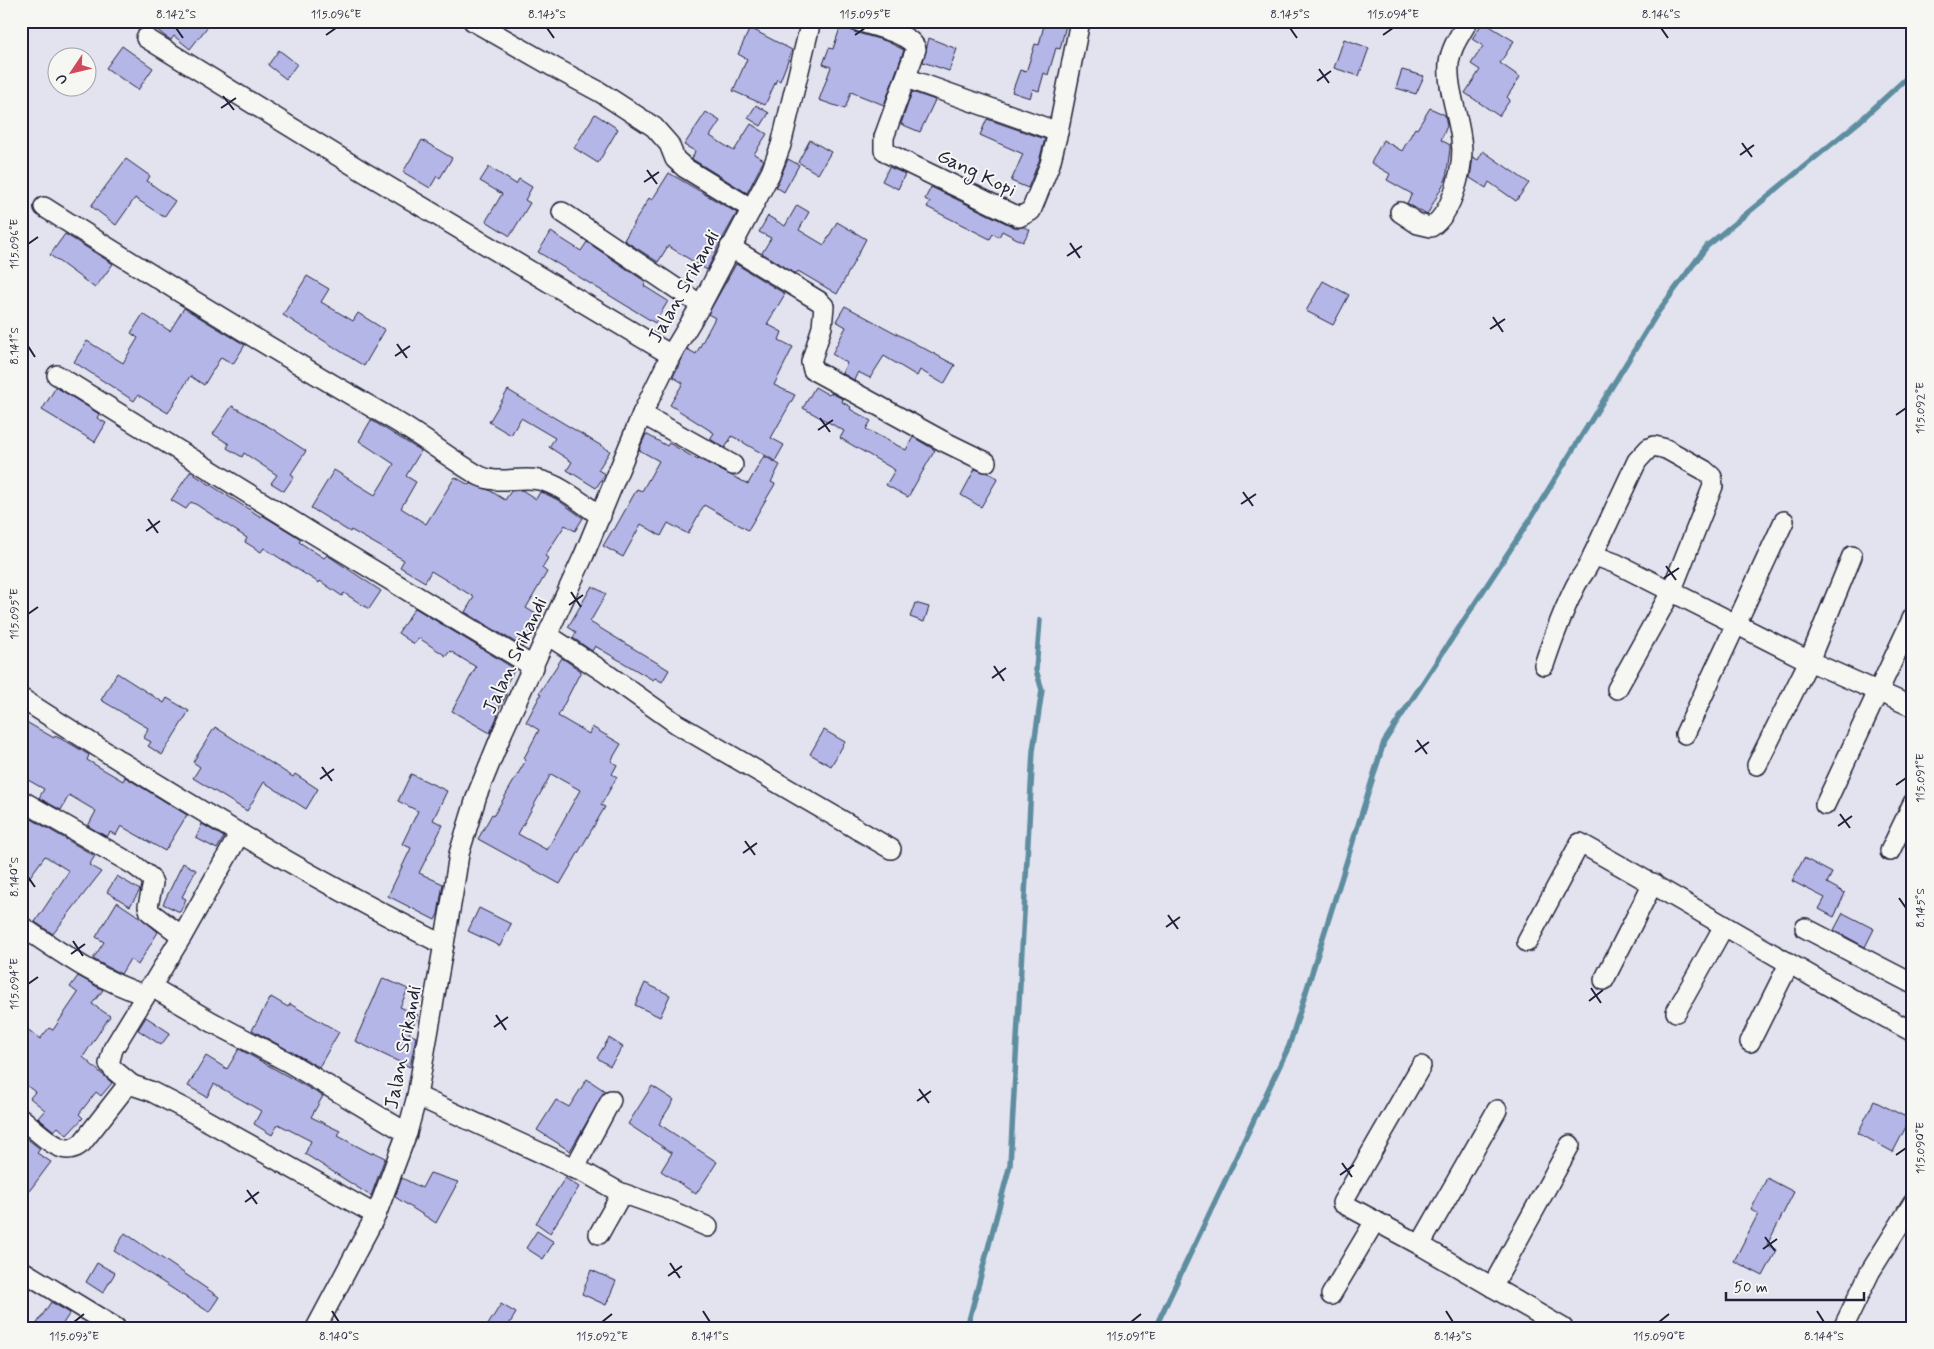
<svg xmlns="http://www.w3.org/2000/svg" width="1934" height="1349" viewBox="0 0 1934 1349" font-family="Mynerve,sans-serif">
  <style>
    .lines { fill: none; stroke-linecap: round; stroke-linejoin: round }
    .stream { stroke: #5e8da0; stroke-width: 5.5 }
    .building { fill: #b5b6e8; stroke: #22223b; fill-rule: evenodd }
    .minor-casing { stroke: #22223b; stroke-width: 22 }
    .minor { stroke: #f6f6f2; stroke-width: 19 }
    .ticks { fill: none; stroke: #22223b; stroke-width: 2 }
    .labels { text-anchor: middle; stroke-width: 4; stroke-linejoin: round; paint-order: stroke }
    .street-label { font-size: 20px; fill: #22223b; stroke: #f6f6f2 }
    .neatline { fill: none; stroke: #22223b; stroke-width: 2 }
    .ticks-label { font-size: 12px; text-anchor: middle; fill: #22223b }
  </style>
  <rect width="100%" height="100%" fill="#e2e3ef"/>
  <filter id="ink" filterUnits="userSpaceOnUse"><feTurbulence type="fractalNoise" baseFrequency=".02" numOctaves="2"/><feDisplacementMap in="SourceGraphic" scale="10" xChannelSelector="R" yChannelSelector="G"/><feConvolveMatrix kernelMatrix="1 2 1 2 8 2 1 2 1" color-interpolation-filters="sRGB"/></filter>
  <g filter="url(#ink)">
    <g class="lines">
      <g class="stream">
        <path d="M967 1328 1010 1165 1033 751 1042 690 1036 670 1040 620"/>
        <path d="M1155 1328 1289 1046 1384 742 1529 521 1658 312 1707 246 1861 120 1913 72"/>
      </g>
    </g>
    <g class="building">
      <path d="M146 21H212L190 49 174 36 171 40 166 37Z"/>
      <path d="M1045 21H1054L1066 25 1060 49 1056 48 1048 75 1044 73 1039 91 1033 89 1030 98 1012 92 1020 70 1026 72 1035 44 1039 45Z"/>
      <path d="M842 22 846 24 849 29 854 32 886 41 904 50 884 105 851 92 845 109 819 100 831 67 823 64 829 48 833 49Z"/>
      <path d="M1483 22 1514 41 1500 63 1520 77 1507 97 1510 100 1499 116 1465 93 1480 70 1471 64 1483 46 1472 39Z"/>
      <path d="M750 28 792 50 780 81 777 79 765 105 733 91 747 59 738 54Z"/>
      <path d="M929 38 957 49 949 71 923 62Z"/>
      <path d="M1344 39 1369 48 1359 76 1334 68Z"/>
      <path d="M122 46 153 68 138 90 106 68Z"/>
      <path d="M279 50 297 64 286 79 268 65Z"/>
      <path d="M1402 70 1424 76 1416 94 1396 88Z"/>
      <path d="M912 92 935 100 920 132 901 124Z"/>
      <path d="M756 105 769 113 761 126 748 118Z"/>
      <path d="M1430 108 1445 115 1447 126 1441 140 1450 145V149L1446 179 1427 215 1407 203 1412 194 1387 180 1390 174 1371 163 1383 140 1402 151 1415 128 1417 129Z"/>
      <path d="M706 112 720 121 710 136 734 151 751 124 767 134 754 154 764 160 747 193 692 159 695 151 684 145Z"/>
      <path d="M595 114 618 129 598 163 574 148Z"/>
      <path d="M987 119 1045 139 1039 161 1028 188 1011 181 1023 154 980 135Z"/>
      <path d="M422 140 452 158 440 178 437 176 430 188 403 172Z"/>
      <path d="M810 140 831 152 818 174 798 162Z"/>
      <path d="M1483 151 1529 183 1516 201 1489 182 1486 188 1470 178 1473 157 1478 160Z"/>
      <path d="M126 159 150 176 147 181 175 201 164 217 135 198 116 225 91 206Z"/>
      <path d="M788 159 799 165 784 192 776 187Z"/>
      <path d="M489 167 516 184 519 179 532 187 525 200 530 203 510 236 486 221 502 194 480 181Z"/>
      <path d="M889 167 905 174 898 189 882 181Z"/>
      <path d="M669 173 737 213 720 243 707 270 668 246 658 262 624 240 649 198 652 200Z"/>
      <path d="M931 187 1014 227H1024L1030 230 1023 242 1002 231 999 237 993 234 990 239 927 207 930 202 925 199Z"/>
      <path d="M797 205 809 212 799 230 824 245 837 222 866 239 837 294 798 271 796 274 762 253 771 238 759 232 768 216 785 226Z"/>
      <path d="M551 232 581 251 587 242 646 282 644 286 668 301 655 323 538 252Z"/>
      <path d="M65 234 113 264 95 288 50 255Z"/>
      <path d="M736 264 785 294 767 324 782 332 779 340 793 347 774 385 795 395 771 438 784 445 775 461 732 436 725 448 710 439 714 433 670 405 683 383 673 377 687 349 696 354 715 318 708 314Z"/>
      <path d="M307 276 329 289 321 302 353 321 358 313 385 330 364 366 283 315Z"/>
      <path d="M1323 281 1349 295 1333 325 1306 311Z"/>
      <path d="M845 306 955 365 944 384 920 370 917 376 884 356 870 378 858 372 854 380 842 373 847 363 832 354 846 327 836 321Z"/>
      <path d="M184 308 245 345 233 364 221 357 204 385 190 376 168 413 138 395 134 401 74 362 87 341 123 363 138 338 131 333 143 314 170 331Z"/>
      <path d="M56 387 99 414 97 418 106 423 95 442 42 410Z"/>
      <path d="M815 387 829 395 831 393 843 399 842 402 851 407 850 409 871 421 866 429 906 450 913 437 935 450 908 497 886 485 895 470 840 438 844 431 803 408Z"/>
      <path d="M508 390 610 451 598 470 605 474 596 488 567 470 572 462 549 447 555 438 521 418 511 435 489 422Z"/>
      <path d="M232 406 271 428 306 451 291 474 294 476 284 491 271 483 277 475 244 453 242 457 227 448 229 444 213 434Z"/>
      <path d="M371 420 421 451 406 476 416 482 401 508 426 524 455 477 469 485 470 483 489 490 505 500 511 491 522 490 536 499 540 492 544 493 558 500 583 518 575 531 565 525 545 556 548 558 542 568 547 572 526 608 541 617 523 647 465 612 474 597 431 571 425 582 400 567 404 560 351 530 350 532 311 508 334 470 375 495 394 464 359 441Z"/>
      <path d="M646 434 667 446 669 443 698 460 699 459 748 484 764 456 780 465 771 482 775 484 748 530 704 505 688 534 668 523 661 536 641 524 623 557 603 546 613 529 614 530 637 489 642 491 659 461 639 450Z"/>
      <path d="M975 469 988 473 998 478 981 507 961 495Z"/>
      <path d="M190 472 261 517 262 515 301 539 299 542 324 558 327 555 381 591 369 609 344 593 342 596 320 581 319 583 264 548 261 552 245 542 247 538 197 505 191 502 186 509 171 500Z"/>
      <path d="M592 586 606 594 590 622 669 670 662 682 655 678 653 680 595 646 592 651 573 638 576 632 568 627Z"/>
      <path d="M915 603 929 607 924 622 910 617Z"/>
      <path d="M415 608 515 669 502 691 507 694 496 714 498 715 490 733 452 711 476 667 450 651 446 656 419 638 414 644 398 633Z"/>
      <path d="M562 658 581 671 558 716 589 734 592 727 621 744 611 761 617 765 612 774 617 777 601 805 605 807 560 884 478 839 492 814 494 815 526 760 524 758 539 730 526 722 541 694 539 693ZM551 774 580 790 547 850 518 834Z"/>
      <path d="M117 673 164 703 167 698 189 711 162 755 148 746 151 742 144 738 148 728 101 700Z"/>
      <path d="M21 719 54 738 55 736 71 744 89 755 87 760 123 781 125 777 187 815 165 851 121 826 116 835 110 832 107 837 88 826 96 811 69 795 61 810 39 798 44 789 21 776Z"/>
      <path d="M215 727 293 777 295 774 318 789 306 809 264 782 247 811 193 778 200 767 193 762Z"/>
      <path d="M824 730 845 742 831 766 810 754Z"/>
      <path d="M411 774 447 791 433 820 443 825 419 873 443 884 438 914 435 920 388 896 411 848 402 844 418 811 398 801Z"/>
      <path d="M21 813 95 856 89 865 101 872 53 934 35 922 69 871 45 856 21 889Z"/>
      <path d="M202 824 224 837 217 849 196 838Z"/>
      <path d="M1804 858 1832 873 1827 883 1845 893 1834 917 1819 909 1825 898 1792 881Z"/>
      <path d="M183 863 196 870 182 897 186 899 180 912 163 904Z"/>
      <path d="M117 876 140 890 130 906 107 892Z"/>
      <path d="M117 902 141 918 158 932 138 965 130 959 121 974 93 959 104 942 96 937Z"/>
      <path d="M479 908 511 924 500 946 468 931Z"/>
      <path d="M1843 913 1874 929 1865 947 1834 930Z"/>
      <path d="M78 976 103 990 92 1004 110 1016 83 1057 112 1083 101 1096 96 1092 79 1114 83 1118 67 1135 58 1127 54 1131 38 1118 45 1110 30 1098 35 1092 21 1081V1024L40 1039 49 1028 53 1030 78 993 70 987Z"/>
      <path d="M383 978 408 989 400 1007 418 1015 409 1034 416 1037 410 1067 355 1041Z"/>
      <path d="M645 983 670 995 660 1017 635 1005Z"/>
      <path d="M271 997 288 1007 290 1004 339 1032 319 1067 252 1030Z"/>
      <path d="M146 1017 170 1033 161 1045 138 1030Z"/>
      <path d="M609 1038 623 1047 610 1066 597 1058Z"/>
      <path d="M239 1049 323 1096 311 1117 340 1131 338 1136 372 1154 373 1152 385 1158 371 1196 305 1154 311 1141 278 1124 272 1135 254 1124 261 1111 214 1084 207 1097 188 1086 206 1056 227 1069Z"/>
      <path d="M587 1079 605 1091 570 1151 537 1130 556 1100 569 1107Z"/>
      <path d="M652 1086 674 1100 659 1124 717 1162 696 1194 661 1171 672 1153 628 1124Z"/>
      <path d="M1874 1101 1910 1119 1893 1152 1858 1133Z"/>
      <path d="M24 1136 40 1149 37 1153 51 1162 21 1202V1139Z"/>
      <path d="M430 1173 458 1182 436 1223 395 1197 402 1178 422 1188Z"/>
      <path d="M565 1178 579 1187 550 1233 536 1223Z"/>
      <path d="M1767 1178 1794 1192 1767 1245 1777 1250 1763 1276 1734 1261 1758 1214 1751 1210Z"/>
      <path d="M537 1231 554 1242 543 1259 526 1248Z"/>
      <path d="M125 1233 219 1297 209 1312 114 1251Z"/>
      <path d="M97 1263 115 1273 103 1293 86 1282Z"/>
      <path d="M591 1270 616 1281 606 1305 582 1294Z"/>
      <path d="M51 1302 70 1313 60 1328H34Z"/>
      <path d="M501 1304 516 1313 507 1328H486Z"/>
    </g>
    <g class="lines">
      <g class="minor-casing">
        <g id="minor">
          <path d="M473 21 557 69 600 92 654 127 669 144 675 159 685 168 752 209"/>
          <path d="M857 21C872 26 911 33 916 49L884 137V150L889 154 1019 217 1031 211 1050 164 1058 132 1080 21"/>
          <path d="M146 38 364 172 671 355"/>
          <path d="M906 78 1058 132"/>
          <path d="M44 207C160 281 278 353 397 422 424 438 449 458 476 474 496 486 517 476 539 480 562 485 582 504 601 516"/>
          <path d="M562 212 701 305"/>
          <path d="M1400 212 1418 224 1431 227C1453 213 1465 164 1461 139 1458 114 1447 88 1449 63 1451 47 1460 35 1468 21"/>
          <path d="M730 247 819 301 824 306 822 327 811 362 813 370 943 441 986 462"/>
          <path d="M57 375 312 533 534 667"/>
          <path d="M642 414 733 465"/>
          <path d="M1593 555 1637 461 1649 448 1654 446 1666 449 1704 470 1712 477 1713 486 1671 592 1617 689"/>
          <path d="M549 636 604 672 677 724 891 849"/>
          <path d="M1544 665C1553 638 1563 611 1576 585 1582 574 1589 568 1593 555L1617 564 1809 661 1913 707"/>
          <path d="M21 698C159 787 298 872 444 945"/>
          <path d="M1685 734 1784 521"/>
          <path d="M1757 765 1809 661 1852 556"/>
          <path d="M21 800 134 865 150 877 153 883 148 906 150 912 182 936"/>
          <path d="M1825 805 1913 617"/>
          <path d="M1890 851 1913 803"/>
          <path d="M21 926C60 952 100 981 145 995"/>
          <path d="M1805 928 1913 984"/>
          <path d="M1527 942 1580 843C1692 905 1800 973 1913 1032"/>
          <path d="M1604 980 1653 883"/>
          <path d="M150 986 212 1022 288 1062 407 1133"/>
          <path d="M1676 1012 1724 926"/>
          <path d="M1750 1042 1789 964"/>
          <path d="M132 1085 114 1070 109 1064 113 1049 182 936 240 833"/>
          <path d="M417 1096 589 1175 619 1192 617 1202 599 1234"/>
          <path d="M1497 1110 1420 1245 1563 1328"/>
          <path d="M21 1118C33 1127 53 1149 68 1149 74 1149 78 1146 82 1143L125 1088 132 1085 150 1091 193 1113 376 1215"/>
          <path d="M574 1169 611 1100"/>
          <path d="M619 1192 667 1209 708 1227"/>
          <path d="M1420 1245 1342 1203 1421 1066"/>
          <path d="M21 1270 116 1328"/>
          <path d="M1492 1287 1570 1145"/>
          <path d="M1331 1295 1375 1221"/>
          <path d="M316 1328 376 1215 407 1133 417 1096 453 893 459 854 477 795 503 731 584 555 642 414 671 355 701 305 771 172 781 145 811 21"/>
          <path d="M1843 1328 1870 1272 1913 1203"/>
        </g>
      </g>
      <use href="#minor" class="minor"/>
    </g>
  </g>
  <path class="ticks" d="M176 28 183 38M547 28 554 38M1290 28 1297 38M1661 28 1668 38M326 35 336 28M855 35 865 28M1383 35 1393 28M1319 69 1329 83M1317 81 1331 71M223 96 234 110M221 108 236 98M1742 143 1752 157M1740 155 1754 145M647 170 657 184M644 182 659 172M1070 243 1080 258M28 244 38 237M1067 256 1082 246M1493 317 1503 332M1490 329 1505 319M397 344 407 358M28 346 35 357M395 356 410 346M1896 415 1906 408M820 418 830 432M818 430 833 420M1243 492 1253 506M1241 504 1256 494M148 519 158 533M146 531 160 521M1666 566 1676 580M1664 578 1679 568M571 592 581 607M569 605 583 595M28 614 38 607M994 666 1004 681M992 678 1006 668M1417 740 1427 754M1415 752 1429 742M322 767 332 781M320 779 334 769M1896 785 1906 778M1840 814 1850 828M1838 826 1852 816M745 841 755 855M743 853 757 843M28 877 35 887M1899 898 1906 908M1168 915 1178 929M1166 927 1180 917M73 941 83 956M71 954 85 944M28 984 38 977M1591 988 1601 1003M1589 1001 1603 990M496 1015 506 1030M494 1027 508 1017M919 1089 929 1103M917 1101 931 1091M1896 1155 1906 1148M1342 1163 1352 1177M1340 1175 1354 1165M247 1190 257 1204M245 1202 259 1192M1765 1237 1775 1251M1763 1249 1777 1239M670 1263 680 1278M668 1276 682 1266M332 1311 339 1322M703 1311 710 1322M1446 1311 1453 1322M1817 1311 1824 1322M74 1322 84 1314M602 1322 612 1314M1131 1322 1141 1314M1659 1322 1669 1314"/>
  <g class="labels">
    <g class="street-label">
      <text transform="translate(977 172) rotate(26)" y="7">Gang Kopi</text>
      <text transform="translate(683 286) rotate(-61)" y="7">Jalan Srikandi</text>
      <text transform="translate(514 655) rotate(-65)" y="7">Jalan Srikandi</text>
      <text transform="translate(402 1047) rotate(-79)" y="7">Jalan Srikandi</text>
    </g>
  </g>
  <rect width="1934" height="1349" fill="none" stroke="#f6f6f2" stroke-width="55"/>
  <g transform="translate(72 72) rotate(235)"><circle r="24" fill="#f6f6f2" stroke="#a1a1a9"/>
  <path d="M0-4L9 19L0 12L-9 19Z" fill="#d1495b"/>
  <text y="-8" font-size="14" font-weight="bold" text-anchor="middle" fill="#22223b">U</text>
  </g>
  <path d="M1726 1292v8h138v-8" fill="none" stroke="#22223b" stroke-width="2.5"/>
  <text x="1734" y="1292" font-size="15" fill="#22223b" stroke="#f6f6f2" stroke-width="4" paint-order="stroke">50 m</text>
  <rect x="28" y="28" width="1878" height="1294" class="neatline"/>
  <g class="ticks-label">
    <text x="176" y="18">8.142°S</text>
    <text x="336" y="18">115.096°E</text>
    <text x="547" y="18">8.143°S</text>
    <text x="865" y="18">115.095°E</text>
    <text x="1290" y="18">8.145°S</text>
    <text x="1393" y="18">115.094°E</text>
    <text x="1661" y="18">8.146°S</text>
    <text transform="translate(14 244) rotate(-90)" y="4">115.096°E</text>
    <text transform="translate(14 346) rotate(-90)" y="4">8.141°S</text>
    <text transform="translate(1920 408) rotate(-90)" y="4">115.092°E</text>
    <text transform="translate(14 614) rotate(-90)" y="4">115.095°E</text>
    <text transform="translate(1920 778) rotate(-90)" y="4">115.091°E</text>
    <text transform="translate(14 877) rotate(-90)" y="4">8.140°S</text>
    <text transform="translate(1920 908) rotate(-90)" y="4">8.145°S</text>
    <text transform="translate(14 984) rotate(-90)" y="4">115.094°E</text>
    <text transform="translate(1920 1148) rotate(-90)" y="4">115.090°E</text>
    <text x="74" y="1340">115.093°E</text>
    <text x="339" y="1340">8.140°S</text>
    <text x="602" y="1340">115.092°E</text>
    <text x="710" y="1340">8.141°S</text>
    <text x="1131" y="1340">115.091°E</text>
    <text x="1453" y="1340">8.143°S</text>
    <text x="1659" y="1340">115.090°E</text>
    <text x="1824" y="1340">8.144°S</text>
  </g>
</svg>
